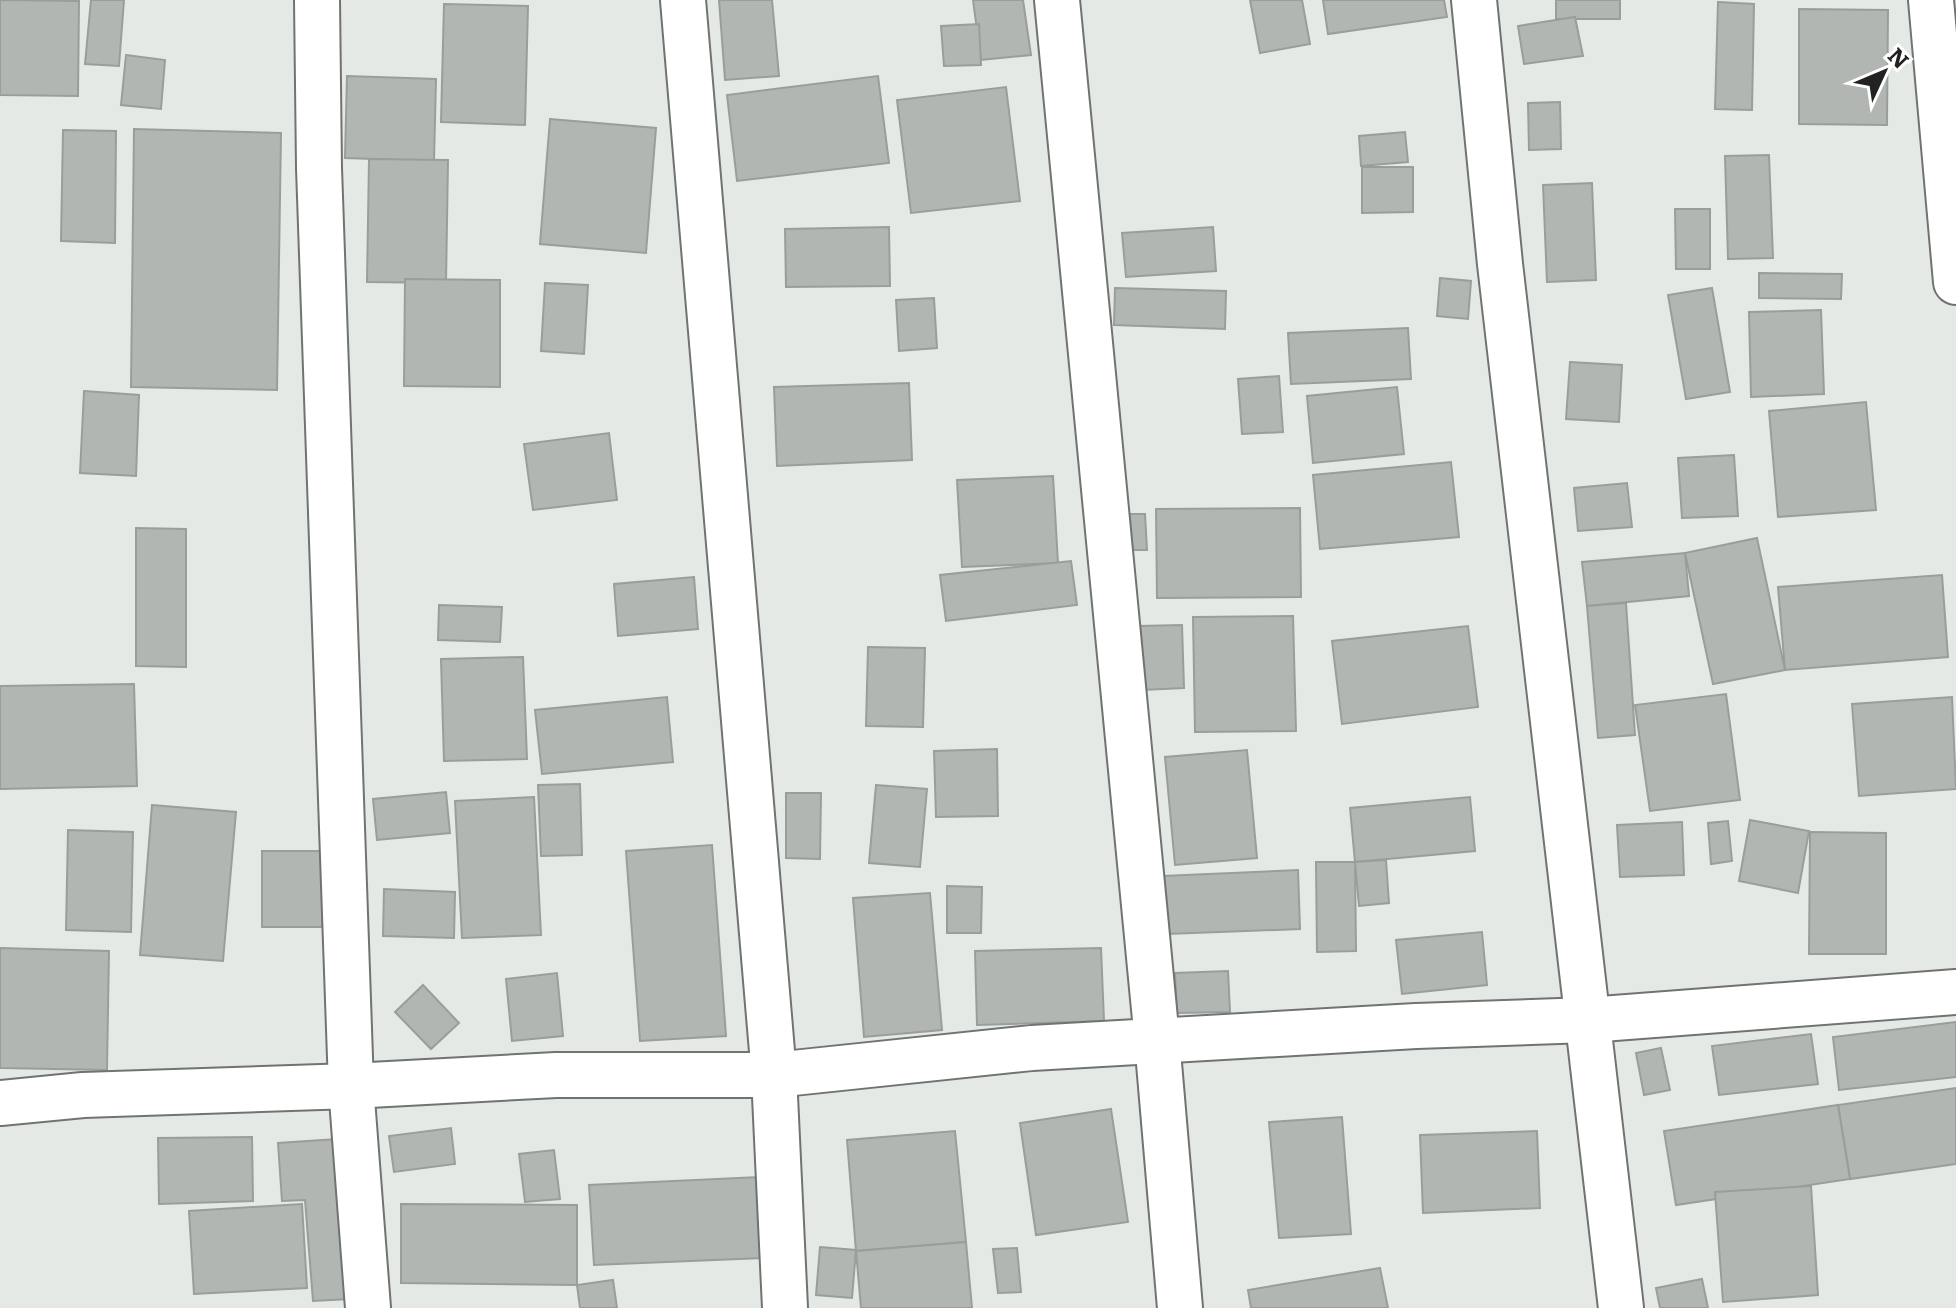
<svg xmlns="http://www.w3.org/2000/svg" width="1956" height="1308" viewBox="0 0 1956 1308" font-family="Literata,serif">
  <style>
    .building { fill: #b2b6b3; stroke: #9a9e9b; stroke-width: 2 }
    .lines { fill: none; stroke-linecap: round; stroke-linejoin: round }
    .street-casing { stroke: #707471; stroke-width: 48 }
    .street { stroke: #fff; stroke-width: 44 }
  </style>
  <rect width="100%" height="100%" fill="#e5e9e6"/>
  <g class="building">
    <path d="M0 0 79 1 78 96 0 95Z"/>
    <path d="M91 0H124L119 66 85 64Z"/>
    <path d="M719 0H772L779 76 725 80Z"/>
    <path d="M973 0H1023L1031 55 981 60Z"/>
    <path d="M1250 0H1302L1310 44 1260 53Z"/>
    <path d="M1323 0H1444L1447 17 1328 34Z"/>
    <rect x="1556" y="0" width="64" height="19"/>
    <path d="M1718 2 1754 4 1752 110 1715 109Z"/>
    <path d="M444 4 528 6 525 125 441 122Z"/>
    <path d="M1799 9 1888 10 1887 125 1799 124Z"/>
    <path d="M1575 17 1583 56 1524 64 1518 26Z"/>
    <path d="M979 24 981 65 944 66 941 26Z"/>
    <path d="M126 55 165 60 161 109 121 105Z"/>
    <path d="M347 76 436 79 434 161 345 158Z"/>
    <path d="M878 76 889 163 737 181 727 95Z"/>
    <path d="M1006 87 1020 201 911 213 897 100Z"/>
    <path d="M1560 102 1561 149 1529 150 1528 103Z"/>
    <path d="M550 119 656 128 646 253 540 244Z"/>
    <path d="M134 129 281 133 277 390 131 387Z"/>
    <path d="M63 130 116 131 115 243 61 241Z"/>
    <path d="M1405 132 1408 162 1361 166 1359 136Z"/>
    <path d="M1769 155 1773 258 1728 259 1725 156Z"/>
    <path d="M369 159 448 160 446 283 367 282Z"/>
    <path d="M1362 167H1413V212L1362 213Z"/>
    <path d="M1592 183 1596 280 1547 282 1543 185Z"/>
    <path d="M1675 209H1710V269H1676Z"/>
    <path d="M889 227 890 286 786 287 785 229Z"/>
    <path d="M1213 227 1216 271 1126 277 1122 233Z"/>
    <path d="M1759 273 1842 274 1841 299 1759 298Z"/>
    <path d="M1440 278 1471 281 1468 319 1437 316Z"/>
    <path d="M405 279 500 280V387L404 386Z"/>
    <path d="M545 283 588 285 584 354 541 351Z"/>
    <path d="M1115 288 1226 291 1225 329 1114 325Z"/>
    <path d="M1712 288 1730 392 1686 399 1668 295Z"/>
    <path d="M934 298 937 348 899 351 896 300Z"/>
    <path d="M1821 310 1824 394 1751 397 1749 312Z"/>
    <path d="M1408 328 1411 379 1291 384 1288 333Z"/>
    <path d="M1570 362 1622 365 1619 422 1566 419Z"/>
    <path d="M1279 376 1283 432 1242 434 1238 379Z"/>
    <path d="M909 383 912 460 777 466 774 387Z"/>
    <path d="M1397 387 1404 454 1313 463 1307 396Z"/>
    <path d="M84 391 139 395 136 476 80 473Z"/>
    <path d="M1866 402 1876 510 1778 517 1769 411Z"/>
    <path d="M609 433 617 500 533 510 524 444Z"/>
    <path d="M1734 455 1738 516 1682 518 1678 458Z"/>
    <path d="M1451 462 1459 537 1320 549 1313 475Z"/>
    <path d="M1053 476 1058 563 962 567 957 480Z"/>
    <path d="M1627 483 1632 527 1578 531 1574 488Z"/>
    <path d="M1300 508 1301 597 1157 598 1156 509Z"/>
    <path d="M1125 514H1145L1147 550H1126Z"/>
    <path d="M136 528 186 529V667L136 666Z"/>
    <path d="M1757 538 1785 670 1713 684 1685 553Z"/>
    <path d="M1685 553 1689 596 1587 606 1582 562Z"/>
    <path d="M1071 561 1077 605 946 621 940 575Z"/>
    <path d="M1942 575 1948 657 1785 670 1778 587Z"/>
    <path d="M694 577 698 629 618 636 614 584Z"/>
    <path d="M1626 603 1635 735 1598 738 1587 606Z"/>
    <path d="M439 605 502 607 500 642 438 640Z"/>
    <path d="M1293 616 1296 731 1195 732 1193 617Z"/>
    <path d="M1182 625 1184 688 1142 690 1139 626Z"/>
    <path d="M1468 626 1478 707 1342 724 1332 641Z"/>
    <path d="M868 647 925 648 923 727 866 726Z"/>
    <path d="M523 657 527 759 444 761 441 659Z"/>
    <path d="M134 684 137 786 0 789V686Z"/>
    <path d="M1726 694 1740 800 1650 811 1635 705Z"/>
    <path d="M667 697 673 762 542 774 535 710Z"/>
    <path d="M1952 697 1956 789 1859 796 1852 704Z"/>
    <path d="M997 749 998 816 936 817 934 751Z"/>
    <path d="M1247 750 1257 858 1175 865 1165 757Z"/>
    <path d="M580 784 582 855 541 856 538 785Z"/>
    <path d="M876 785 927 789 920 867 869 863Z"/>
    <path d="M446 792 450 833 377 840 373 799Z"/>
    <path d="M786 793H821L820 859 786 858Z"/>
    <path d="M534 797 541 935 462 938 455 801Z"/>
    <path d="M1470 797 1475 851 1355 862 1350 808Z"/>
    <path d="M152 805 236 812 223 961 140 955Z"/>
    <path d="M1750 820 1809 831 1798 893 1739 881Z"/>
    <path d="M1728 821 1732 861 1711 864 1708 823Z"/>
    <path d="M1682 822 1684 875 1620 877 1617 825Z"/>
    <path d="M68 830 133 832 131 932 66 930Z"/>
    <path d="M1810 832 1886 833V954H1809Z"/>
    <path d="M712 845 726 1036 640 1041 626 851Z"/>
    <rect x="262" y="851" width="60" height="76"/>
    <path d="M1386 860 1389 903 1359 906 1355 862Z"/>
    <path d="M1316 862H1355L1356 951 1317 952Z"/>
    <path d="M1298 870 1300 929 1167 934 1163 876Z"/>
    <path d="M947 886 982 887 981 933H947Z"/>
    <path d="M384 889 455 892 454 938 383 936Z"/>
    <path d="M930 893 942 1030 864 1037 853 898Z"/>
    <path d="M1482 932 1487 985 1402 994 1396 940Z"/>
    <path d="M0 948 109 951 107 1070 0 1068Z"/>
    <path d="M1101 948 1104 1021 977 1025 975 951Z"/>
    <path d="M1228 971 1230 1012 1177 1013 1175 973Z"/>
    <path d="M557 973 563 1036 512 1041 506 979Z"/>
    <path d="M423 985 459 1023 431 1049 395 1012Z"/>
    <path d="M1956 1022V1077L1839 1090 1833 1037Z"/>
    <path d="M1811 1034 1818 1084 1719 1095 1712 1046Z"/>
    <path d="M1661 1048 1670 1090 1644 1095 1636 1053Z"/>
    <path d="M1956 1088V1164L1850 1179 1838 1105Z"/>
    <path d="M1838 1105 1850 1179 1676 1205 1664 1131Z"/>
    <path d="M1111 1109 1128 1222 1036 1235 1020 1123Z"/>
    <path d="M1342 1117 1351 1234 1279 1238 1269 1122Z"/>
    <path d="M451 1128 455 1164 394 1172 389 1136Z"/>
    <path d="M955 1131 966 1242 856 1251 847 1140Z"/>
    <path d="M1537 1131 1540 1208 1423 1213 1420 1135Z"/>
    <path d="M252 1137 253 1201 159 1204 158 1138Z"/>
    <path d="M337 1139 350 1299 313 1301 305 1200 282 1201 278 1143Z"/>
    <path d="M554 1150 560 1199 525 1202 519 1154Z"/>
    <path d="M759 1177 763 1258 594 1265 589 1185Z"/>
    <path d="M1811 1186 1818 1295 1723 1302 1715 1192Z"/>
    <path d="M302 1204 307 1288 194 1294 189 1211Z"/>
    <path d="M401 1204 577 1205V1285L401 1283Z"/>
    <path d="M966 1242 972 1308H861L856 1251Z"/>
    <path d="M820 1247 856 1250 852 1298 816 1295Z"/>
    <path d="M1017 1248 1021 1292 998 1293 993 1249Z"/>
    <path d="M1380 1268 1388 1308H1251L1248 1290Z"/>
    <path d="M1702 1279 1708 1308H1660L1656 1288Z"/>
    <path d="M613 1280 617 1308H580L577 1285Z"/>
  </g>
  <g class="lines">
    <g class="street-casing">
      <g id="street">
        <path d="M317 0 319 168 351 1086 368 1308"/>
        <path d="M683 0 774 1075 785 1308"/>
        <path d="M1057 0 1157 1040 1180 1308"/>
        <path d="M1474 0 1500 264 1621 1308"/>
        <path d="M1931 0 1956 282"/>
        <path d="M0 1103 83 1095 351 1086 556 1075H774L1032 1048 1416 1026 1588 1020 1956 992"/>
      </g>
    </g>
    <use href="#street" class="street"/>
  </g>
  <g transform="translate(1884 72) rotate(46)" stroke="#ffffff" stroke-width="6" paint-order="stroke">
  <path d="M0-6L14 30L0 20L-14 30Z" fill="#212221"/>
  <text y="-12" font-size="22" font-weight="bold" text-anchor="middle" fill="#212221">N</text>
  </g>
</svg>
